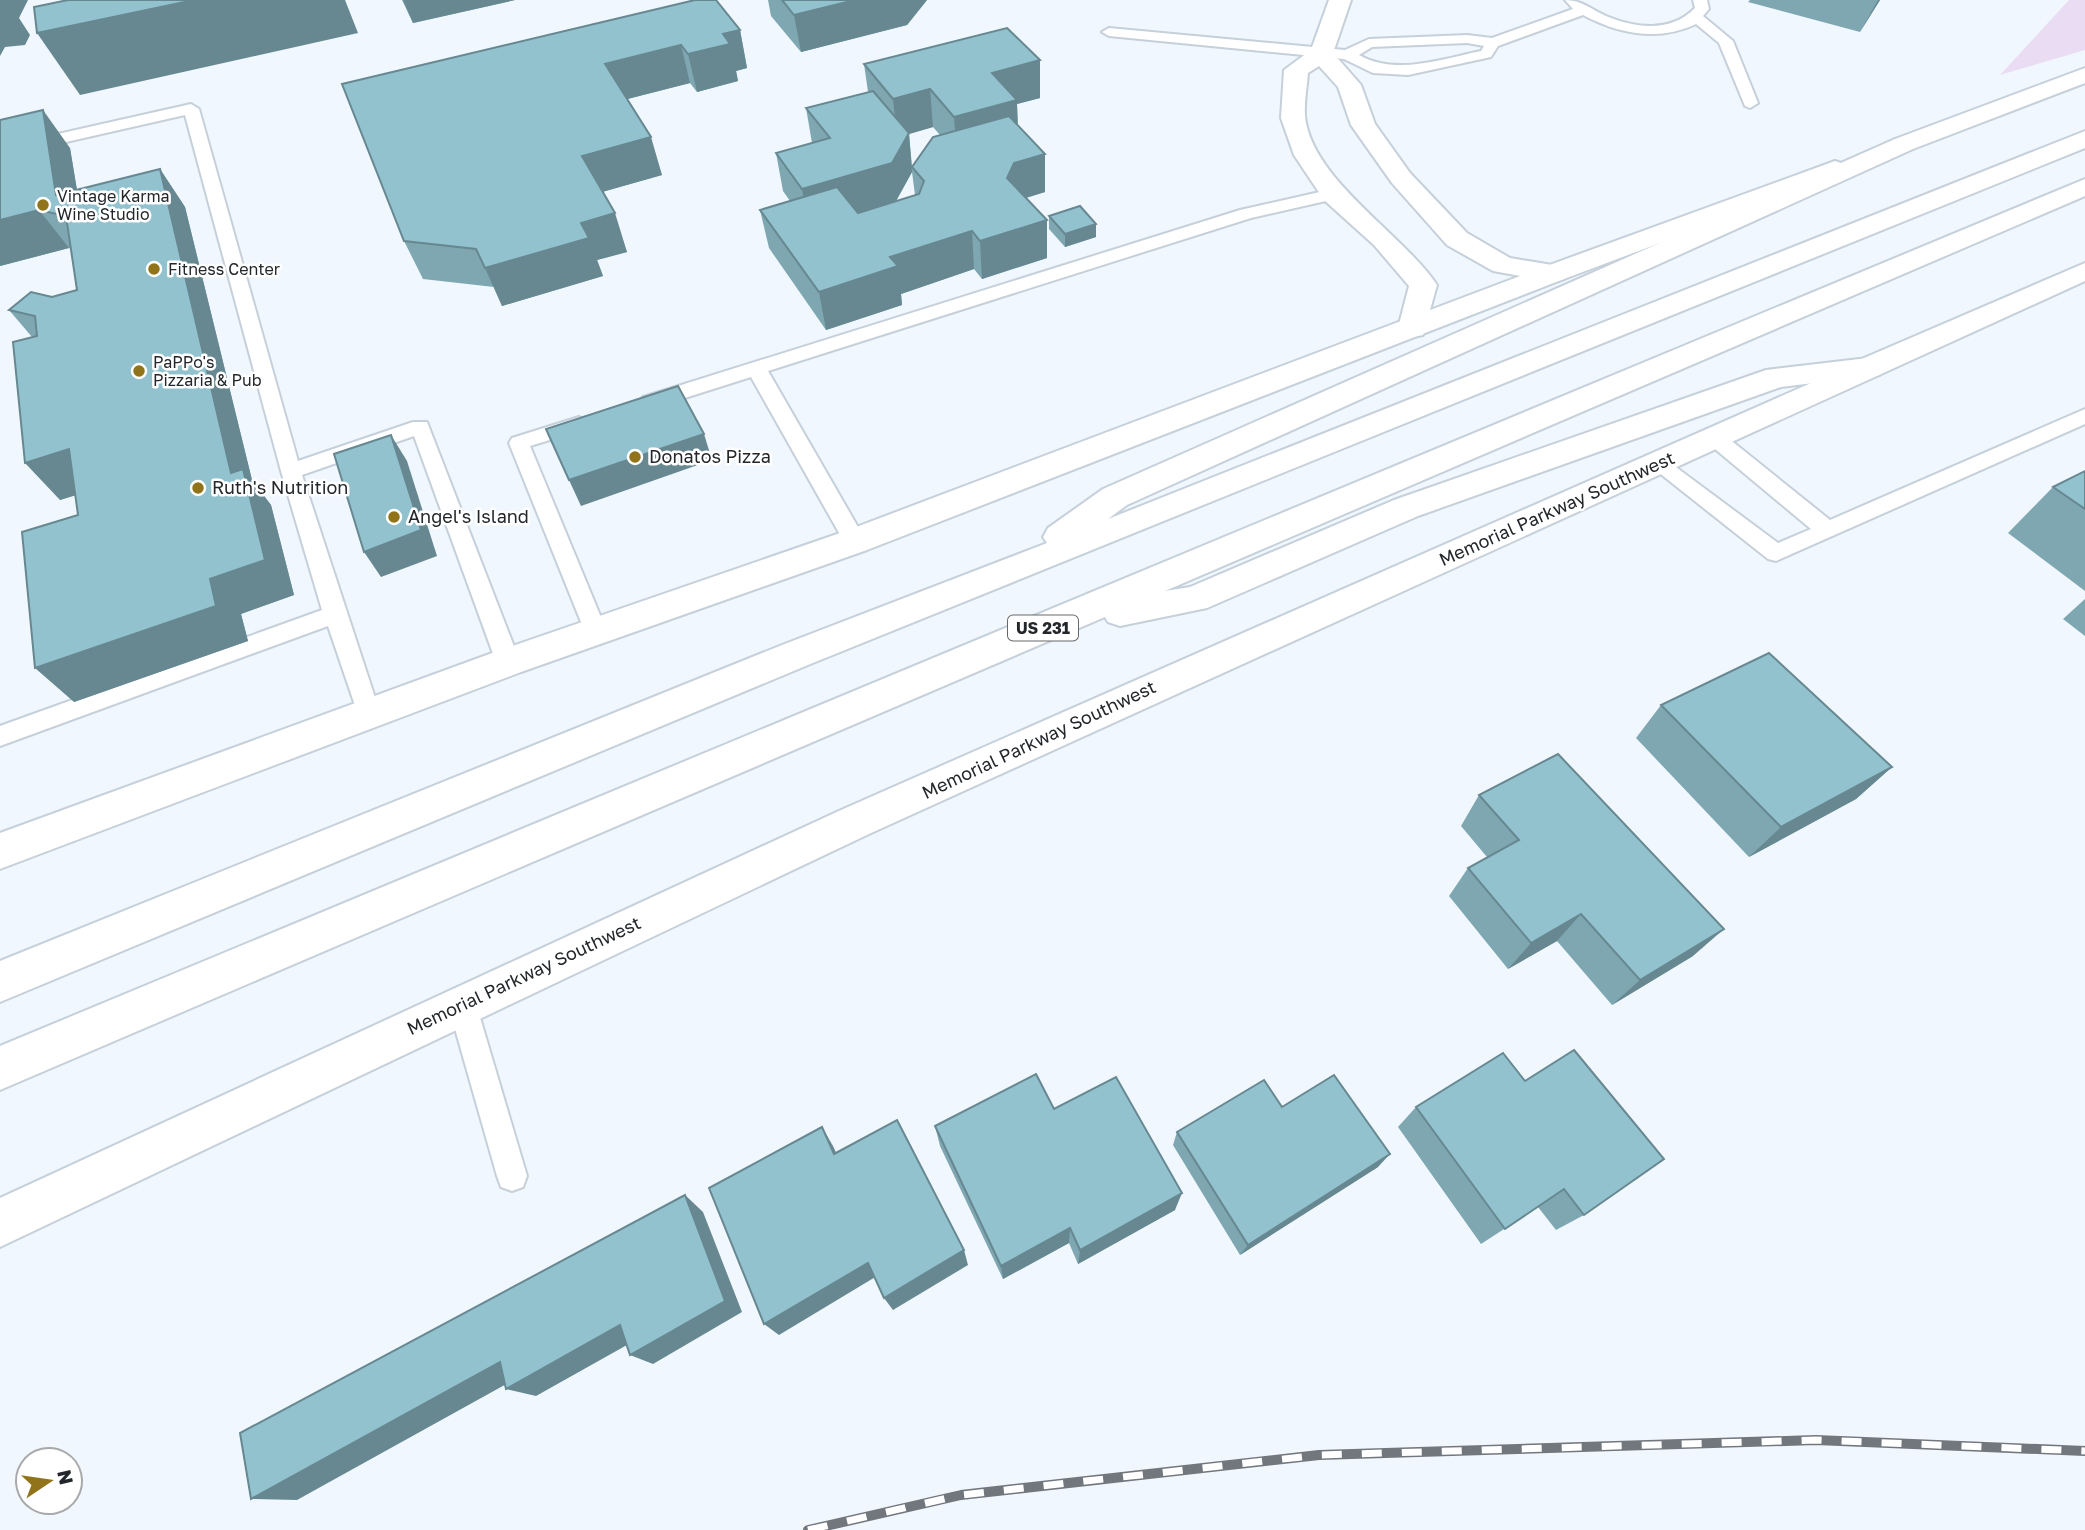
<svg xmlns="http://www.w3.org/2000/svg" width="2085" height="1530" viewBox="0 0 2085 1530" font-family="'Golos Text',sans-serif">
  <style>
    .green { fill: #e9dcf3 }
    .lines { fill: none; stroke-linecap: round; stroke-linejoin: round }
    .service-casing { stroke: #c5d0da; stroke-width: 4 }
    .minor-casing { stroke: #c5d0da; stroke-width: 4 }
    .secondary-casing { stroke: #c5d0da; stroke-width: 4 }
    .primary-casing { stroke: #c5d0da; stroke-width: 4 }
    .motorway-casing { stroke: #c5d0da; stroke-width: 4 }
    .service { fill: #fff; fill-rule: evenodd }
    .minor { fill: #fff; fill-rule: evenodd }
    .secondary { fill: #fff; fill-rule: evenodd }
    .primary { fill: #fff; fill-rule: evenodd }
    .motorway { fill: #fff; fill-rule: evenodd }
    .rail-casing { stroke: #72777d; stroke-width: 10 }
    .rail { stroke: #fff; stroke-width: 7; stroke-dasharray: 20; stroke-linecap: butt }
    .wall { fill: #7ea7b2; fill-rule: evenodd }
    .shaded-wall { fill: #678891 }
    .building { fill: #93c2cf; stroke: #678891; stroke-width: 2 }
    .poi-dot { fill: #917419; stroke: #fff; stroke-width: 2.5 }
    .labels { text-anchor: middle; stroke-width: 5; stroke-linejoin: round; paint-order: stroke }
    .far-poi-label { font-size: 16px; fill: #23272b; stroke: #fff; text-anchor: start }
    .shield { fill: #fff; stroke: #65686b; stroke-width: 2 }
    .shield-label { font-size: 16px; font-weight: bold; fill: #23272b }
    .poi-label { font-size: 18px; fill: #23272b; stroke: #fff; text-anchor: start }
    .street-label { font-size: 18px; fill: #23272b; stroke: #fff }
  </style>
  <rect width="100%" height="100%" fill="#f0f7fe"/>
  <path class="green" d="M2069 0H2085V50L2000 75Z"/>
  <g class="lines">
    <g class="service-casing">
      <g id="service">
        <path d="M1565 0C1582 0 1590 9 1606 16 1635 28 1671 33 1695 8L1693 0H1707L1709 9 1703 16 1733 41 1758 103 1750 108 1745 106 1719 43 1696 24C1658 42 1619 34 1583 15L1498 46 1491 57 1408 75 1373 73 1344 59 1109 36 1102 32 1109 28 1345 50 1369 39 1467 35 1492 38 1573 9ZM1467 43 1484 46 1481 51C1441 59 1396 76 1359 55L1372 47Z"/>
        <path d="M191 104 199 109 298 461 413 422H427L520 662 516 668 508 671 500 668 496 662 414 436 302 475 380 713 376 720 368 723 360 720 328 626 0 746V726L322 610 281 471 185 115 0 157V147Z"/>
        <path d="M1333 189 1341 194 1339 198 1251 218 768 371 866 541 863 547H847L751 377 650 409 640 402 643 397 1240 210Z"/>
        <path d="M2085 409V424L1776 561 1768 559 1648 464 1651 459H1665L1778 543 1811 529 1709 444 1706 439 1709 434H1723L1830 520Z"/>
        <path d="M579 417 589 424 586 429 530 446 607 632 604 638 596 641 588 638 585 632 509 443 512 438Z"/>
        <path d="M462 991 472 995 476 1004 527 1176 523 1187 512 1191 501 1187 497 1176 448 1004 452 995Z"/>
      </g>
    </g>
    <g class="minor-casing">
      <path id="minor" d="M1329 0H1351L1333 53 1361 85 1375 124 1410 173 1467 233 1510 258 1564 267 1568 273 1564 279 1554 282 1493 271 1447 245 1392 183 1351 125 1338 87 1319 66 1308 73C1307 87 1304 102 1305 116 1311 179 1402 233 1437 285L1423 335 1413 337 1403 335 1398 328 1409 286 1374 245 1324 200 1294 155 1281 118 1284 70 1311 50Z"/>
    </g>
    <g class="secondary-casing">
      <g id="secondary">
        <path d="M1835 161 1844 164 1848 169 1844 174 1564 279 867 550 521 672 0 869V833L495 652 843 532 1544 267Z"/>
        <path d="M1868 358 1879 361 1883 368 1879 375 869 834 0 1247V1198L841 810Z"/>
      </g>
    </g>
    <g class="primary-casing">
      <g id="primary">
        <path d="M2085 68V83L1913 149H1895L1891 144 1895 139Z"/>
        <path d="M2085 263V281L1879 375 1868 378 1857 375 1853 368 1857 361Z"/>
      </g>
    </g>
    <g class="motorway-casing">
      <g id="motorway">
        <path d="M2085 131V148L808 665 0 1002V961L782 645 1047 543 1043 537 1048 528 1103 489 1895 139H1913L1917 144 1913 149 1127 505 1108 519Z"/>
        <path d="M2085 179V196L1165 591 1190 587 1394 500 1766 370 1868 358 1879 361 1883 368 1879 375 1781 387 1418 516 1207 608 1120 626 1108 622 1105 617 0 1090V1046Z"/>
      </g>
    </g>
    <use href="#service" class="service"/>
    <use href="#minor" class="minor"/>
    <use href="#secondary" class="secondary"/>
    <use href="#primary" class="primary"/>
    <use href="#motorway" class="motorway"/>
    <g class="rail-casing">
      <path id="rail" d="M808 1530 961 1495 1319 1455 1816 1440 2085 1451"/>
    </g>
    <use href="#rail" class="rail"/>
  </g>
  <g class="wall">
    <path d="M402 0H515L413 23Z"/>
    <path d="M768 0H927L907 25 801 52 771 16Z"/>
    <path d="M1750 0H1880L1860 32 1748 2Z"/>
    <path d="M740 30 747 68 736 71 738 81 697 92 690 83 627 99 662 175 602 192 627 252 597 260 603 276 502 306 494 287 423 279 404 241 342 84Z"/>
    <path d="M864 64 1040 98 1017 104 1018 125 1045 192 1026 198 1047 220V258L982 279 974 269 901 294 902 305 826 330 769 248 760 210 790 201 783 191 776 153 812 143 806 108 868 92ZM933 127 940 135 912 166 909 134ZM912 172 915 195 896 201Z"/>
    <path d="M70 148 77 190 160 169 185 207 252 480 271 505 294 595 241 614 248 641 74 702 78 515 75 495 60 500 32 337 9 310 77 290 71 249 69 248 0 266Z"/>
    <path d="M1049 216 1096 237 1065 247 1049 229Z"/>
    <path d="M2085 471V591L2008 533 2053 487Z"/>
    <path d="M2085 599V636L2063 619Z"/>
    <path d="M1661 705 1892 767 1856 799 1749 857 1636 738Z"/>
    <path d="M1479 795 1693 956 1612 1005 1557 941 1508 969 1449 896 1468 868 1487 857 1461 826Z"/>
    <path d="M1503 1053 1584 1215 1556 1230 1538 1207 1481 1244 1398 1127 1416 1107Z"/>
    <path d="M1282 1107 1378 1167 1240 1255 1173 1145 1177 1132Z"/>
    <path d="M1054 1109 1175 1210 1078 1264 1069 1243 1003 1279 940 1146 935 1126Z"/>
  </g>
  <g class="shaded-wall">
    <path d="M0 0H28L19 18 30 35 25 45 5 47 0 56Z"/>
    <path d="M194 0H345L358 33 80 95 37 33Z"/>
    <path d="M403 0H515L413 23Z"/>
    <path d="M855 0H927L907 25 801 52 794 15Z"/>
    <path d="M1878 0H1880L1860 32Z"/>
    <path d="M740 30 747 68 736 71 738 81 697 92 688 54 723 34Z"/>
    <path d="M681 45 690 83 616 102 605 64Z"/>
    <path d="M1040 60V98L1017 104 1018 138 957 155 954 117 992 73Z"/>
    <path d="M930 89 933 127 909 134 912 172 896 201 808 227 802 189 897 137 893 99Z"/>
    <path d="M43 110 70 148 84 233 56 195Z"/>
    <path d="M651 137 662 175 595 194 582 156Z"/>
    <path d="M1045 154V192L1015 201 1007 178 1014 163Z"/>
    <path d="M160 169 185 207 252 480 271 505 294 595 241 614 248 641 74 702 35 668 210 579 231 473Z"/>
    <path d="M39 210 69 248 0 266V220Z"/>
    <path d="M615 213 627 252 597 260 603 276 502 306 485 268 581 223Z"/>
    <path d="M1047 220V258L982 279 980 241Z"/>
    <path d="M1096 224V237L1065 247V234Z"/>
    <path d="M972 231 974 269 901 294 902 305 826 330 819 292 890 257Z"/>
    <path d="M704 434 712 460 581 506 569 480Z"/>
    <path d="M391 435 407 461 437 556 381 577 364 552Z"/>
    <path d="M69 449 103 487 60 500 25 463Z"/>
    <path d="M1892 767 1856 799 1749 857 1781 827Z"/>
    <path d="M1581 914 1557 941 1508 969 1531 943Z"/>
    <path d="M1724 929 1693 956 1612 1005 1640 980Z"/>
    <path d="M822 1127 833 1146 845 1172 834 1154Z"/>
    <path d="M1390 1154 1378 1167 1240 1255 1248 1245Z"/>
    <path d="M1182 1193 1175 1210 1078 1264 1080 1250Z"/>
    <path d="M685 1195 703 1212 742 1312 653 1364 630 1355Z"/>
    <path d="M1070 1228 1069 1243 1003 1279 1001 1266Z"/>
    <path d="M964 1250 968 1265 893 1310 884 1298Z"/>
    <path d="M868 1263 877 1276 779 1335 764 1324Z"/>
    <path d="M620 1325 643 1336 536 1396 506 1389Z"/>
    <path d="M500 1362 530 1371 297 1500 251 1499Z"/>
  </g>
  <g class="building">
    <path d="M68 0H194L37 33 34 7Z"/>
    <path d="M695 0H716L740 30 723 34 730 44 688 54 681 45 605 64 651 137 582 156 615 213 581 223 589 238 485 268 476 249 404 241 342 84Z"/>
    <path d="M782 0H855L794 15Z"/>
    <path d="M1007 28 1040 60 992 73 1017 100 954 117 930 89 893 99 864 64Z"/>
    <path d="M873 91 909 133 892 163 802 189 776 153 830 138 806 108Z"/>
    <path d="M43 110 56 195 160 169 231 473 243 469 265 560 210 579 216 606 35 668 22 532 78 515 69 449 25 463 13 342 37 336 35 316 9 310 31 292 52 297 77 290 66 216 39 210 0 220V120Z"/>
    <path d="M1009 116 1045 154 1014 163 1007 178 1047 220 980 241 972 231 890 257 898 266 819 292 760 210 837 187 858 213 919 194 924 181 912 167 933 137Z"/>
    <path d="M1080 206 1096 224 1065 234 1049 216Z"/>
    <path d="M678 386 704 434 569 480 546 429Z"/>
    <path d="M391 435 421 530 364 552 334 454Z"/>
    <path d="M2085 471V509L2053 487Z"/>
    <path d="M1769 653 1892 767 1781 827 1661 705Z"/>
    <path d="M1558 754 1724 929 1640 980 1581 914 1531 943 1468 868 1519 840 1479 795Z"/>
    <path d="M1574 1050 1664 1159 1584 1215 1564 1189 1505 1229 1416 1107 1503 1053 1525 1081Z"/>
    <path d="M1036 1074 1054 1109 1116 1077 1182 1193 1080 1250 1070 1228 1001 1266 935 1126Z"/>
    <path d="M1334 1075 1390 1154 1248 1245 1177 1132 1264 1080 1282 1107Z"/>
    <path d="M897 1120 964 1250 884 1298 868 1263 764 1324 709 1188 822 1127 834 1154Z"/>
    <path d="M685 1195 725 1301 630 1355 620 1325 506 1389 500 1362 251 1499 240 1433Z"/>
  </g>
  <g class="poi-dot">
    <circle cx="43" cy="205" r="7"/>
    <circle cx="154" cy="269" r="7"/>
    <circle cx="139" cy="371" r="7"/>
    <circle cx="635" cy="457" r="7"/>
    <circle cx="198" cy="488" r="7"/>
    <circle cx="394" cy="517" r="7"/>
  </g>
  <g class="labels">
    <g class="far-poi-label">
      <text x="57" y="202">Vintage Karma<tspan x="57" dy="18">Wine Studio</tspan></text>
      <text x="168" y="275">Fitness Center</text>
      <text x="153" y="368">PaPPo's<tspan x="153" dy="18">Pizzaria &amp; Pub</tspan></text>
    </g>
    <rect class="shield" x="1008" y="615.5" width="70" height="25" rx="5"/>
    <g class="shield-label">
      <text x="1043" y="634">US 231</text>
    </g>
    <g class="poi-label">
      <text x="649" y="463">Donatos Pizza</text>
      <text x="212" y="494">Ruth's Nutrition</text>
      <text x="408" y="523">Angel's Island</text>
    </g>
    <g class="street-label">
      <text transform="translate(1557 509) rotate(-24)" y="6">Memorial Parkway Southwest</text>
      <text transform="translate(1039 740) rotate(-25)" y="6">Memorial Parkway Southwest</text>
      <text transform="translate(524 976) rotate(-25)" y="6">Memorial Parkway Southwest</text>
    </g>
  </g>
  <g transform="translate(49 1481) rotate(77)"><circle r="33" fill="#ffffff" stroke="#a7a9aa" stroke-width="2"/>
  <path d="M0-5L12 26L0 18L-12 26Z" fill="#917419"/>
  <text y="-10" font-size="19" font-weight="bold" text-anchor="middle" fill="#23272b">N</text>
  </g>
</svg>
